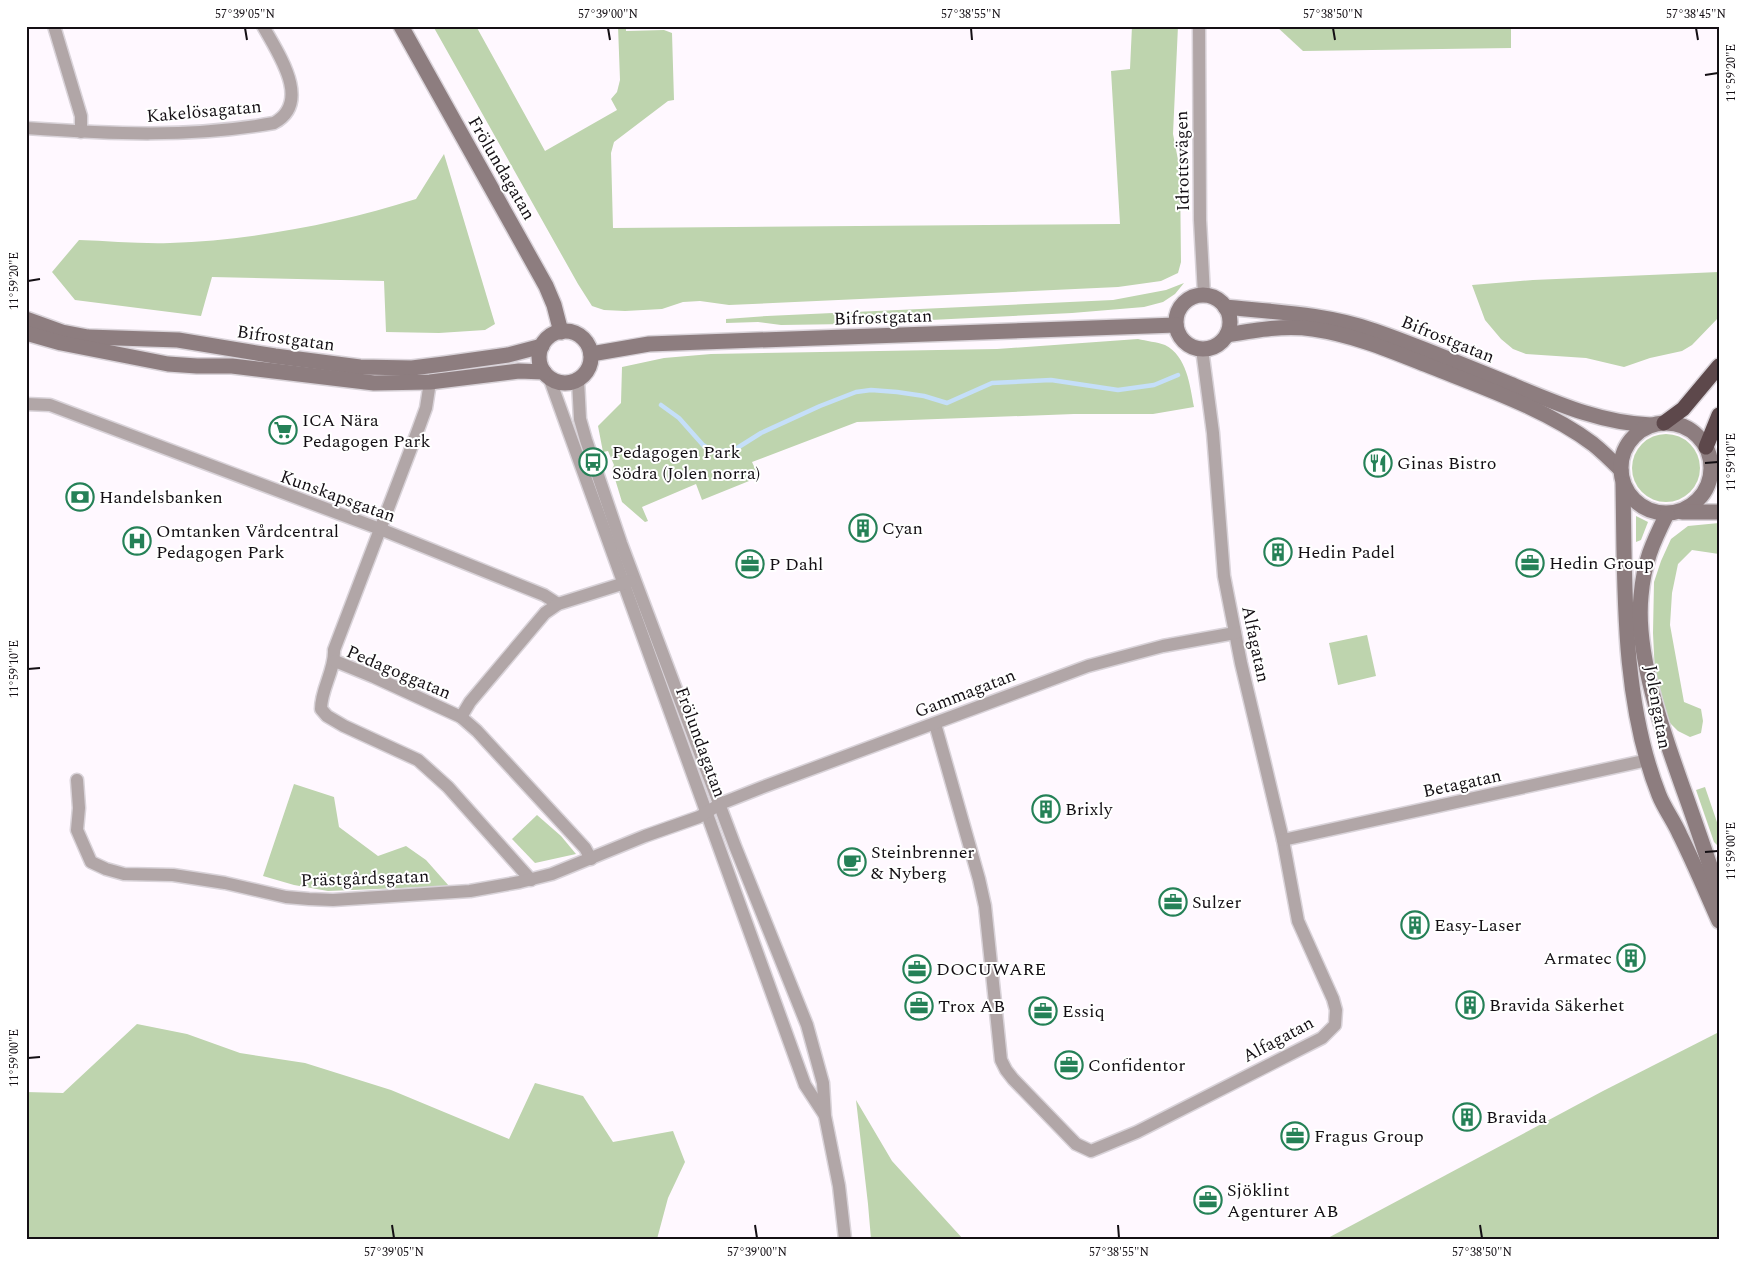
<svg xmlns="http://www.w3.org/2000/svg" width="1745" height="1265" viewBox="0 0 1745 1265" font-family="Spectral,serif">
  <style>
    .green { fill: #bed4ae }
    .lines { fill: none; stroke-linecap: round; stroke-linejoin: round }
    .stream { stroke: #c5dff9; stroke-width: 4.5 }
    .street-casing { stroke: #d9d3d9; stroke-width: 15 }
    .secondary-casing { stroke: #d9d3d9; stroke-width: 18 }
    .highway-casing { stroke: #d9d3d9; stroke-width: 18 }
    .street { stroke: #b1a6a7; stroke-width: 12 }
    .secondary { stroke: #8d7d7f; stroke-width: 15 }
    .highway { stroke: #5d484b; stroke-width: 15 }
    .ticks { fill: none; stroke: #140f14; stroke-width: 2 }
    .labels { text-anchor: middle; stroke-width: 4; stroke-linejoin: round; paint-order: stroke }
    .street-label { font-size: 18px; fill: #140f14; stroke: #fff }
    .poi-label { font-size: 18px; fill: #140f14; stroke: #fff; text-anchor: start }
    .neatline { fill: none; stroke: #140f14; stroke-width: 2 }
    .ticks-label { font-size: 12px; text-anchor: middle; fill: #140f14 }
  </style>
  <rect width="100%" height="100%" fill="#fff8ff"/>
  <g class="green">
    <path d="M433 26H476L545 151 617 110 611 99 617 92 620 80 618 26H626V31L664 30 672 33 674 100 668 101 614 142 611 153 613 228 1120 224 1111 71 1130 69 1132 26H1178L1173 134 1180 170 1181 262 1178 273 1161 281 1118 287 729 305 700 301 683 302 662 309 625 311 604 310 592 306 578 284Z"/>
    <path d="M1276 26H1511V48L1303 51Z"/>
    <path d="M444 154 495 324 485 330 439 333 386 332 384 281 212 277 201 316 75 300 52 272 79 240C109 241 140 244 170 243 253 240 336 224 416 199Z"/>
    <path d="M1719 272V317L1692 345 1682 351 1650 358 1624 367 1586 358 1526 354 1513 349 1501 339 1485 320 1472 285 1533 280Z"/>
    <path d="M1184 283 1175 294 1163 302 1144 307 1072 313 848 324 781 325 758 322 726 323V319L767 316 1113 300 1166 290Z"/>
    <path d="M1138 339C1146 341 1157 342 1165 345 1187 356 1190 386 1194 407L1153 414H1074L857 422 752 462 759 477 702 500 696 484 642 507 648 521 645 522 622 502 612 469 614 465 608 451 603 452 598 426 621 403 622 367 664 358 711 354 997 349Z"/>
    <circle cx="1666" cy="468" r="34"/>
    <path d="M1636 516 1648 522 1641 540 1636 542Z"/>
    <path d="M1719 523V554L1692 550 1678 564 1672 593 1670 625 1684 702 1701 709 1703 721 1701 733 1690 737 1678 731 1667 720 1655 675 1653 633 1654 582 1661 561 1671 539 1688 526Z"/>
    <path d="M1367 635 1376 676 1338 685 1329 643Z"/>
    <path d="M294 784 334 797 339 827 378 856 406 846 426 860 449 886 328 891 294 885 263 876Z"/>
    <path d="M1705 787 1719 828V847L1714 842 1696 790Z"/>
    <path d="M537 815 561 836 576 854 535 863 512 839Z"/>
    <path d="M137 1024 187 1034 240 1053 305 1063 391 1090 509 1139 535 1083 583 1096 613 1142 673 1131 685 1162 668 1198 657 1239H26V1092L63 1093Z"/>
    <path d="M1719 1032V1239H1326L1603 1091Z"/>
    <path d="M856 1100 892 1161 963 1239H871L868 1204Z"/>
  </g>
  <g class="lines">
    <path class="stream" d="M661 405 679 418 703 445 713 451H723L734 450 761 433 820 406 856 392 871 390 897 392 924 396 947 403 992 383 1051 380 1118 390 1154 385 1178 375"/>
    <g class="street-casing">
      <g id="street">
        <path d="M54 26 81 116V132"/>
        <path d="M1199 26 1200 220 1204 295"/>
        <path d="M26 128C110 134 191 138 274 123 313 102 277 52 263 26"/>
        <path d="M549 377 805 1085 824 1114"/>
        <path d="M578 380 580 419 586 440 621 543 735 846 807 1025 823 1083 825 1116 839 1186 845 1239"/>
        <path d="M430 382 426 408 418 430 334 650C335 671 321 688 321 709L327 716 344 726 418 760 448 787 531 880"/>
        <path d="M26 404 50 405 380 529 544 595 558 604"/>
        <path d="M335 661 374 677 461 717 477 731 585 848 591 859"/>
        <path d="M461 717 470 702 545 613 558 604 631 581"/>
        <path d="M935 724 979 879 985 906 1001 1060 1006 1070 1013 1079 1076 1144 1091 1151 1137 1132 1322 1038 1335 1025 1336 1010 1333 999 1298 921 1283 840 1241 663 1224 576 1213 433 1202 349"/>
        <path d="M77 780 79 808 77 830 91 862 106 869 124 874 173 875 225 883 286 897 309 899 333 900 470 891 520 882 552 874 645 836 699 817 720 804 763 787 1088 666 1163 646 1235 633"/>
        <path d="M1283 840 1648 760"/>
      </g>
    </g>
    <g class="secondary-casing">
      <g id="secondary">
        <path d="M401 26 546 286 554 305 561 332"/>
        <circle cx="1203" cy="322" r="27"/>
        <path d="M1225 307C1275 312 1328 314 1375 331 1421 347 1466 366 1510 384 1556 403 1600 423 1651 425"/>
        <path d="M26 319 62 332 88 337 178 340 275 356 360 367 412 368 444 364 508 355 542 346"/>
        <circle cx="565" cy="357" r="26"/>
        <path d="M26 333 61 343 168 364 197 366H232L374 383 430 382 519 371 544 372"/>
        <path d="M1227 335C1256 330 1284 325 1313 329 1355 335 1394 352 1432 367 1485 388 1548 410 1593 444 1603 452 1612 461 1621 470"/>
        <path d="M591 354 649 344 1176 325"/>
        <circle cx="1666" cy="468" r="45"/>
        <path d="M1623 484C1625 586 1621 699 1659 795 1664 808 1674 821 1680 835 1694 863 1706 892 1719 921"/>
        <path d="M1682 512H1719"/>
        <path d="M1667 514C1652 544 1644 562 1641 596 1635 655 1664 735 1684 791 1696 824 1707 858 1719 891"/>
      </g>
    </g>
    <g class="highway-casing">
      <g id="highway">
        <path d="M1664 423 1683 409 1719 366"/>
        <path d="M1706 447 1719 415"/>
      </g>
    </g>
    <use href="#street" class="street"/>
    <use href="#secondary" class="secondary"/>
    <use href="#highway" class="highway"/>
  </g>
  <path class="ticks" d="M245 28 247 40M608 28 610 40M971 28 972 40M1333 28 1335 40M1696 28 1698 40M1705 75 1718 73M28 281 40 279M1705 463 1718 462M28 669 40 668M1705 852 1718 851M28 1058 40 1057M392 1225 394 1238M755 1225 757 1238M1118 1225 1119 1238M1480 1225 1482 1238"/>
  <defs>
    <g id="supermarket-ring" transform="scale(1.4375)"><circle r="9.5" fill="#fff" stroke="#258157" stroke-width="1.5"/><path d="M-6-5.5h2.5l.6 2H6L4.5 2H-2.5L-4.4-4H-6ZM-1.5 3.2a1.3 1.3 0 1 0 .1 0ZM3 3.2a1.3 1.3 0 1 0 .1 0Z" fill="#258157"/></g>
    <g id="bus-ring" transform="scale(1.4375)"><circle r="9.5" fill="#fff" stroke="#258157" stroke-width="1.5"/><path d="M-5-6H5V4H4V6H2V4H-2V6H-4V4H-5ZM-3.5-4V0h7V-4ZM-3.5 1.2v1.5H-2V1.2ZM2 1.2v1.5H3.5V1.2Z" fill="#258157"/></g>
    <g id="restaurant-ring" transform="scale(1.4375)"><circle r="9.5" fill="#fff" stroke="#258157" stroke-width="1.5"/><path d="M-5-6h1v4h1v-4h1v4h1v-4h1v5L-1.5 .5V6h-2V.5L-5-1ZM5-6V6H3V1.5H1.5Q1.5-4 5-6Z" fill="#258157"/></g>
    <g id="bank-ring" transform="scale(1.4375)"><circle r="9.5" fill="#fff" stroke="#258157" stroke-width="1.5"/><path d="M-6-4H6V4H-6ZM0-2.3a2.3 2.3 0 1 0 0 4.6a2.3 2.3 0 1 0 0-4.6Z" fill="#258157"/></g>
    <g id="building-ring" transform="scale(1.4375)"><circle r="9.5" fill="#fff" stroke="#258157" stroke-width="1.5"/><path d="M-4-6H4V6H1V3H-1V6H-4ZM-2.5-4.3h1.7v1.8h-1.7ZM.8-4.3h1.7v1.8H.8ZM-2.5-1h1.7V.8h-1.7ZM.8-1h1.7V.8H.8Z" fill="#258157"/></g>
    <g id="hospital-ring" transform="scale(1.4375)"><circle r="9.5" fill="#fff" stroke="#258157" stroke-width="1.5"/><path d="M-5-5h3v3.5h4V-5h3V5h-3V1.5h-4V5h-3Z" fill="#258157"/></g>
    <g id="office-ring" transform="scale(1.4375)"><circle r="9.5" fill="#fff" stroke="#258157" stroke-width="1.5"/><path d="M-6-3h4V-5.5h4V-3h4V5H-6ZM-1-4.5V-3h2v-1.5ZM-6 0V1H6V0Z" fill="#258157"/></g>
    <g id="cafe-ring" transform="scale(1.4375)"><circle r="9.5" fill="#fff" stroke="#258157" stroke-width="1.5"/><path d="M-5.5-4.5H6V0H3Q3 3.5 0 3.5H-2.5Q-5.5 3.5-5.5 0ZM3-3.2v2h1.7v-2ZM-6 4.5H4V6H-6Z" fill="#258157"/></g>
  </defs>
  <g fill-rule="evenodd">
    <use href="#supermarket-ring" x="283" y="430"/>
    <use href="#bus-ring" x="593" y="462"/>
    <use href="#restaurant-ring" x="1378" y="463"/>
    <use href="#bank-ring" x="80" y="497"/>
    <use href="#building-ring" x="863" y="528"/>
    <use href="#hospital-ring" x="137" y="541"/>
    <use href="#building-ring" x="1278" y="552"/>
    <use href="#office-ring" x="1530" y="563"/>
    <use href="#office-ring" x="750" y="564"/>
    <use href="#building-ring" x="1046" y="809"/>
    <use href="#cafe-ring" x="852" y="862"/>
    <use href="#office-ring" x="1173" y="902"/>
    <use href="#building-ring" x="1415" y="925"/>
    <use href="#building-ring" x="1631" y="958"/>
    <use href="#office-ring" x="917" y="969"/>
    <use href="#building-ring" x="1470" y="1005"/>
    <use href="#office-ring" x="919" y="1006"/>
    <use href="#office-ring" x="1043" y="1011"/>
    <use href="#office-ring" x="1069" y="1065"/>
    <use href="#building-ring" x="1467" y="1117"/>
    <use href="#office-ring" x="1295" y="1136"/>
    <use href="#office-ring" x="1208" y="1200"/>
  </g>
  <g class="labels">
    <g class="street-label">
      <text transform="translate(204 111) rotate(-5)" y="6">Kakelösagatan</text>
      <text transform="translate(1182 161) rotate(-91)" y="6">Idrottsvägen</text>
      <text transform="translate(502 168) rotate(60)" y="6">Frölundagatan</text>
      <text transform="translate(883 317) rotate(-2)" y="6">Bifrostgatan</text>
      <text transform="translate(286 338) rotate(8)" y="6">Bifrostgatan</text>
      <text transform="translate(1448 339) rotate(22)" y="6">Bifrostgatan</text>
      <text transform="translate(338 496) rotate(20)" y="6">Kunskapsgatan</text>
      <text transform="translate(1256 644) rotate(78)" y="6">Alfagatan</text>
      <text transform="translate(399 672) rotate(23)" y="6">Pedagoggatan</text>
      <text transform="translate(965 693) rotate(-21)" y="6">Gammagatan</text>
      <text transform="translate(1658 707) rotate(80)" y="6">Jolengatan</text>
      <text transform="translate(701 742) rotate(70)" y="6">Frölundagatan</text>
      <text transform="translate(1462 783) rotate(-12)" y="6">Betagatan</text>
      <text transform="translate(365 878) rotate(-2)" y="6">Prästgårdsgatan</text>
      <text transform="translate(1278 1039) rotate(-28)" y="6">Alfagatan</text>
    </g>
    <g class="poi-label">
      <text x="302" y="426">ICA Nära<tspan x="302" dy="21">Pedagogen Park</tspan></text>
      <text x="612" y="458">Pedagogen Park<tspan x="612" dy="21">Södra (Jolen norra)</tspan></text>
      <text x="1397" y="469">Ginas Bistro</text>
      <text x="99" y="503">Handelsbanken</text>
      <text x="882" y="534">Cyan</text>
      <text x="156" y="537">Omtanken Vårdcentral<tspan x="156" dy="21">Pedagogen Park</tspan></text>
      <text x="1297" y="558">Hedin Padel</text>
      <text x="1549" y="569">Hedin Group</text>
      <text x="769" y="570">P Dahl</text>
      <text x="1065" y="815">Brixly</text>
      <text x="871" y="858">Steinbrenner<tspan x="871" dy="21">&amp; Nyberg</tspan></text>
      <text x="1192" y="908">Sulzer</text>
      <text x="1434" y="931">Easy-Laser</text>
      <text x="1612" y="964" text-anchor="end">Armatec</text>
      <text x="936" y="975">DOCUWARE</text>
      <text x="1489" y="1011">Bravida Säkerhet</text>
      <text x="938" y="1012">Trox AB</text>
      <text x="1062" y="1017">Essiq</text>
      <text x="1088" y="1071">Confidentor</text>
      <text x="1486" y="1123">Bravida</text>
      <text x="1314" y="1142">Fragus Group</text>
      <text x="1227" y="1196">Sjöklint<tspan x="1227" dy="21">Agenturer AB</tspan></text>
    </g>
  </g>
  <rect width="1745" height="1265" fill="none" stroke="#ffffff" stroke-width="55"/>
  <rect x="28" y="28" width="1690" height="1210" class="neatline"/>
  <g class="ticks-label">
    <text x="245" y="18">57°39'05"N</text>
    <text x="608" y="18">57°39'00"N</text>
    <text x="971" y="18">57°38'55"N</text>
    <text x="1333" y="18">57°38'50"N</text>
    <text x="1696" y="18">57°38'45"N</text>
    <text transform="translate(1731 73) rotate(-90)" y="4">11°59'20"E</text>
    <text transform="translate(14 281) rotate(-90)" y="4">11°59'20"E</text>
    <text transform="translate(1731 462) rotate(-90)" y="4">11°59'10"E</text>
    <text transform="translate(14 669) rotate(-90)" y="4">11°59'10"E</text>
    <text transform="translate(1731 851) rotate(-90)" y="4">11°59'00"E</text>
    <text transform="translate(14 1058) rotate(-90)" y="4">11°59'00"E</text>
    <text x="394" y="1256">57°39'05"N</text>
    <text x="757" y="1256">57°39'00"N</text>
    <text x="1119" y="1256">57°38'55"N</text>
    <text x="1482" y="1256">57°38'50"N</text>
  </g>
</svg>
